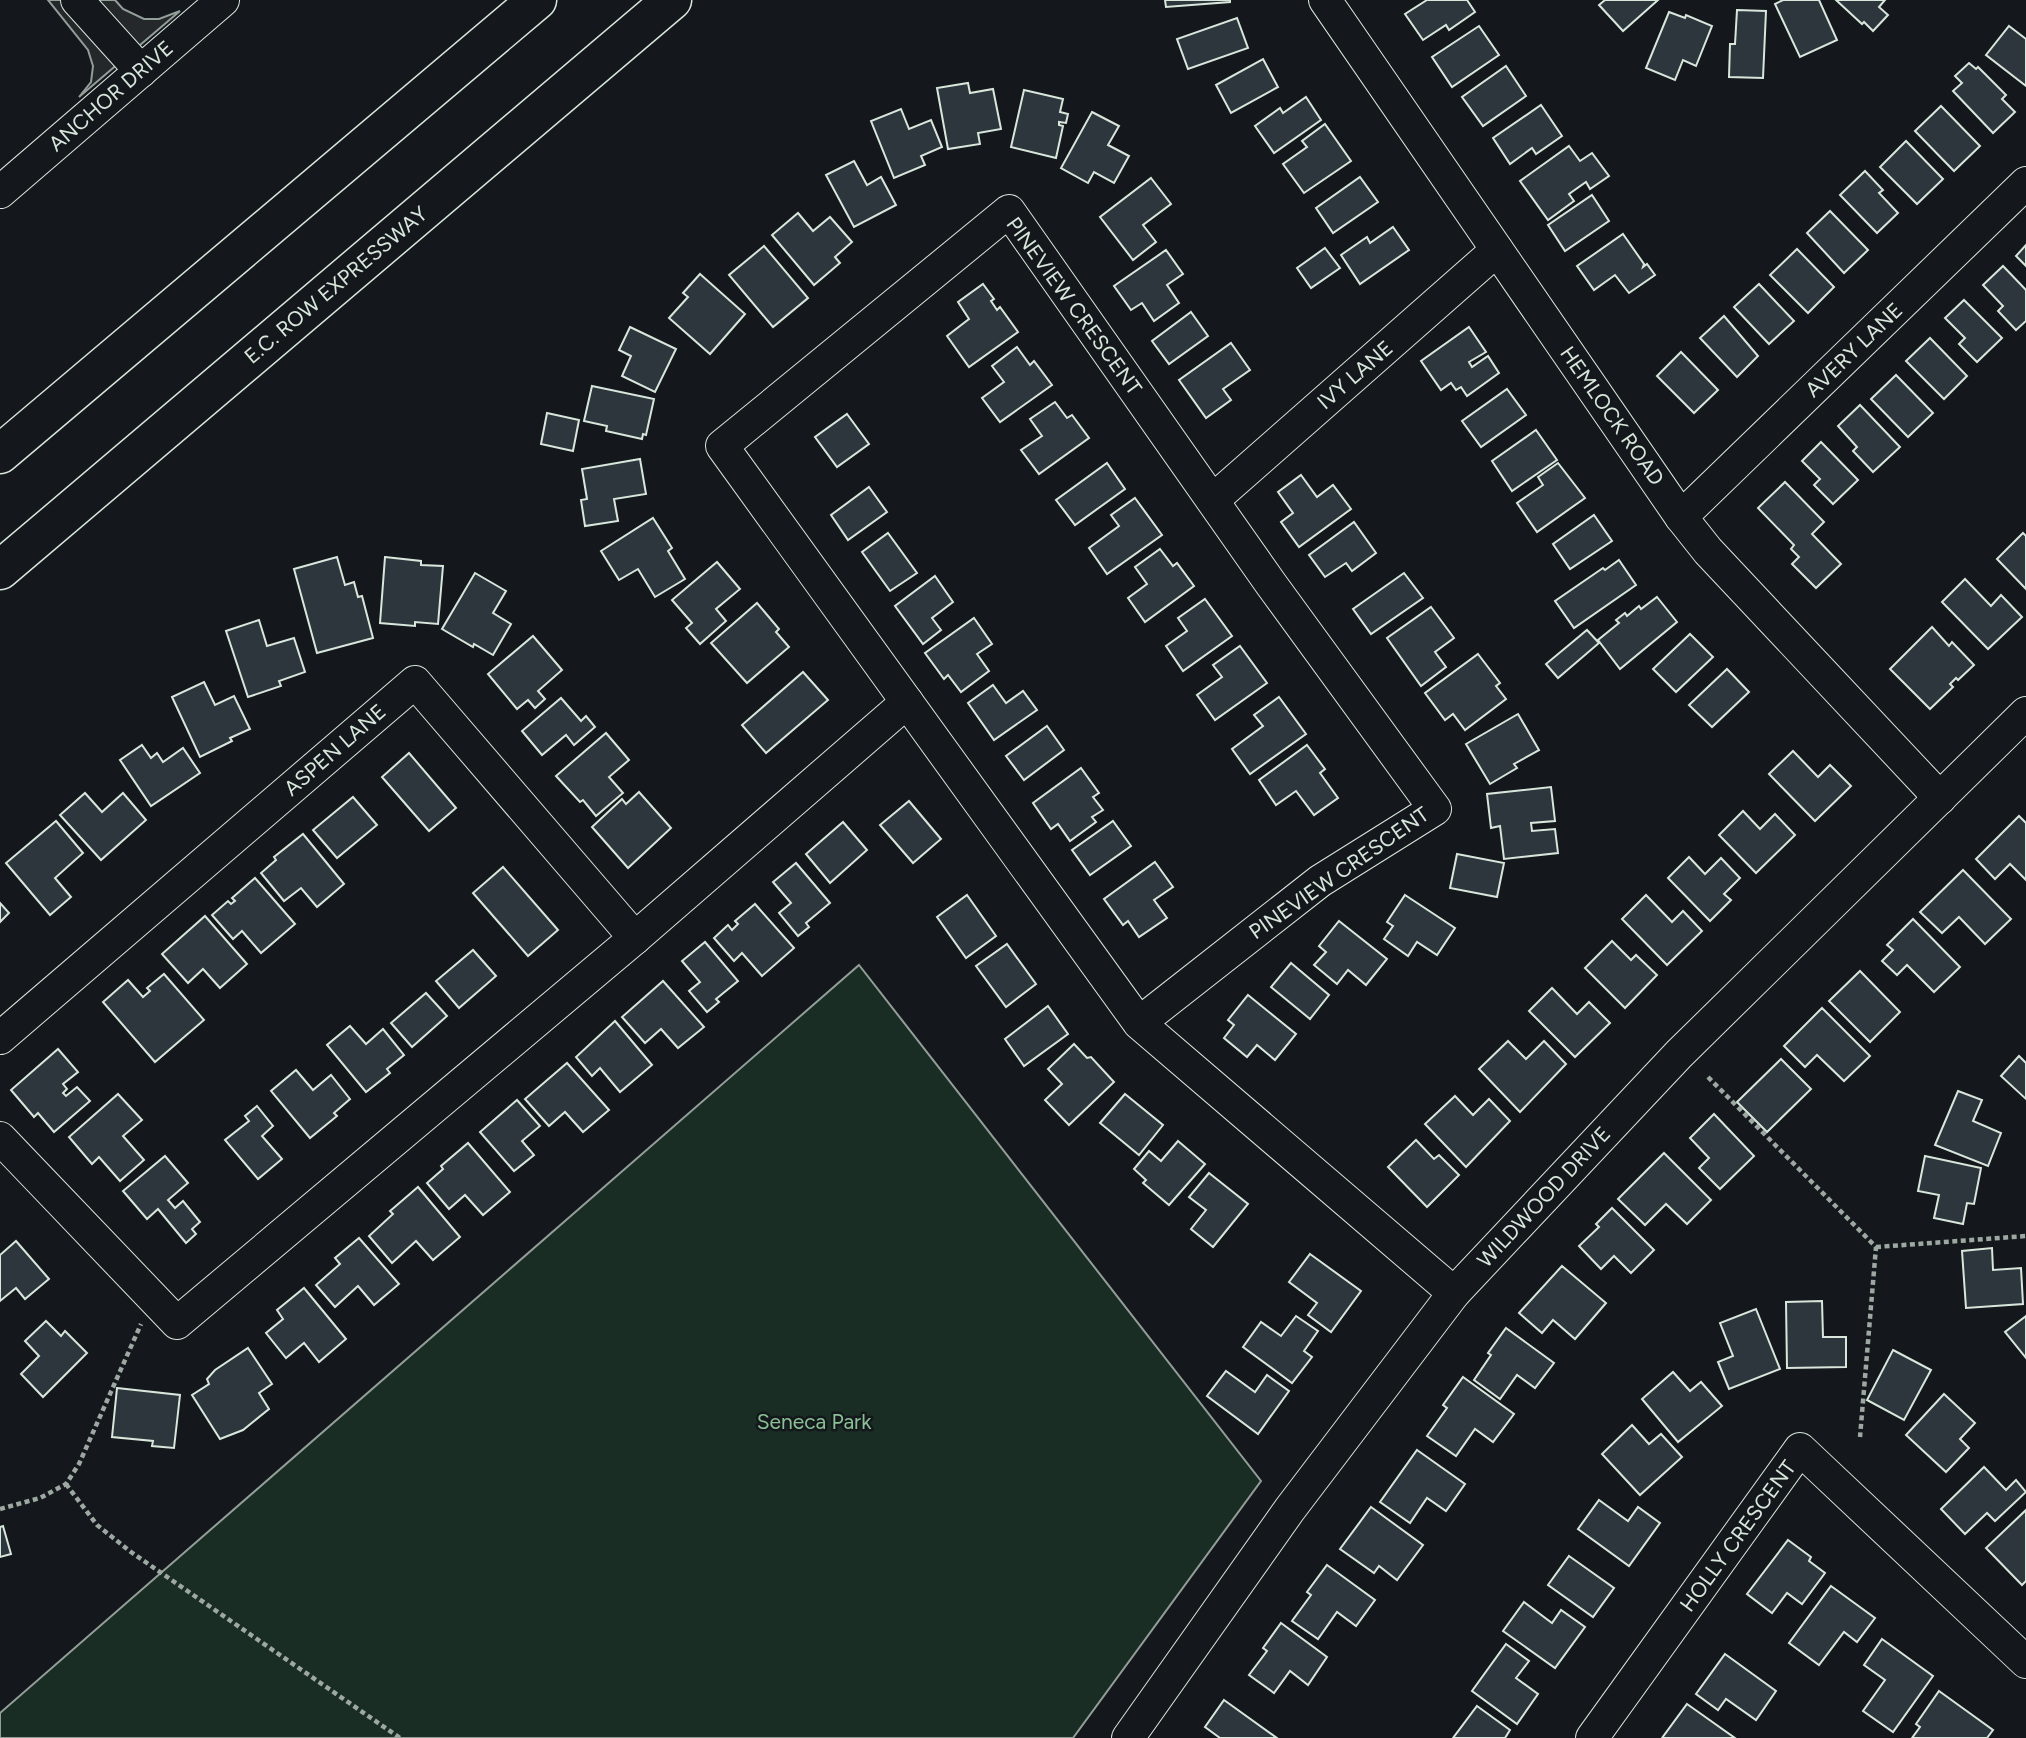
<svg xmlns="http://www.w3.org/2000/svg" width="2026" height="1738" viewBox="0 0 2026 1738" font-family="Figtree,sans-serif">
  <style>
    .green { fill: #1a2d24; stroke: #939e99; stroke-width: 2 }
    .parking { fill: #24282b; stroke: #939e99; stroke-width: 2 }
    .building { fill: #2c363c; stroke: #d8e6dc; stroke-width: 2 }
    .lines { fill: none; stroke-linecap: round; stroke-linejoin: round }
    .minor-casing { stroke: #d8e6dc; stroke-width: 34 }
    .highway-casing { stroke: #d8e6dc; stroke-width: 41 }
    .path { stroke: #9da8a2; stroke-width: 4.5; stroke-dasharray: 5 3.5; stroke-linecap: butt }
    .minor { stroke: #14181c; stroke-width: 32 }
    .highway { stroke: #14181c; stroke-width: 38 }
    .labels { text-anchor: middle; stroke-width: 5; stroke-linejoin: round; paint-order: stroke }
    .street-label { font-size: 21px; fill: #d8e6dc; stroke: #14181c }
    .park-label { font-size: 21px; fill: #8ac095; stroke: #14181c }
  </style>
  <rect width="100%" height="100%" fill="#14181c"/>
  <path class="green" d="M859 965 1261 1481 1073 1738H0V1713Z"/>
  <path class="parking" d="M48 0H115L123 9 144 19H159L180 11 79 97 91 82 93 66 88 50Z"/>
  <g class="building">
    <path d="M1165 0H1230V2L1166 7Z"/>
    <path d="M1427 0H1467L1475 12 1449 30 1446 25 1423 40 1405 14Z"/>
    <path d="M1605 0H1658L1623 31 1599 5Z"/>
    <path d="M1783 0H1819L1837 40 1800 57 1775 4Z"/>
    <path d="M1836 0H1885L1879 7 1888 15 1873 31 1864 22 1862 24Z"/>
    <path d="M1737 10 1766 11 1763 78 1729 77 1730 44H1735Z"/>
    <path d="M1669 12 1685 18 1686 15 1712 26 1696 66 1683 60 1675 80 1646 68Z"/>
    <path d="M1237 18 1248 48 1188 69 1177 39Z"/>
    <path d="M1479 26 1499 55 1452 87 1432 57Z"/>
    <path d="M2009 26 2026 39V86L1986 55Z"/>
    <path d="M1263 59 1278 87 1231 113 1216 85Z"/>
    <path d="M1969 63 1976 69 1978 67 2006 95 2002 99 2015 112 1993 133 1953 91 1962 83 1955 76Z"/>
    <path d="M1506 66 1526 96 1483 126 1462 97Z"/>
    <path d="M968 83 970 93 993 89 1001 129 978 133 980 144 948 149 937 88Z"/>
    <path d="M1024 90 1063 99 1060 112 1068 114 1066 123 1059 122V125L1063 126 1056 158 1011 147Z"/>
    <path d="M1306 97 1321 120 1274 153 1255 126 1280 108 1283 113Z"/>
    <path d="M1541 105 1562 136 1536 154 1532 148 1510 164 1493 138Z"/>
    <path d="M1941 106 1980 146 1954 171 1915 131Z"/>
    <path d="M901 109 909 129 931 120 942 147 921 156 925 165 894 178 871 121Z"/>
    <path d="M1092 112 1119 126 1108 145 1129 156 1114 183 1094 172 1088 183 1061 168Z"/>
    <path d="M1325 124 1351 161 1304 193 1283 164 1307 147 1302 141Z"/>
    <path d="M1906 141 1943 179 1917 204 1880 167Z"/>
    <path d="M1569 146 1580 161 1592 153 1609 176 1590 189 1586 182 1569 194 1574 201 1548 220 1520 181Z"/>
    <path d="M854 161 867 185 881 177 896 205 854 227 826 175Z"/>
    <path d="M1865 171 1883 190 1879 193 1898 213 1877 233 1840 195Z"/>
    <path d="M1360 177 1378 202 1333 233 1316 208Z"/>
    <path d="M1151 178 1171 204 1143 225 1156 242 1133 260 1100 217Z"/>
    <path d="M1592 195 1609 221 1565 251 1548 225Z"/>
    <path d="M1830 211 1868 250 1844 273 1807 233Z"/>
    <path d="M798 213 813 231 830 217 852 242 835 257 840 263 814 285 772 235Z"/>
    <path d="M1393 227 1409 250 1360 284 1341 255 1367 237 1370 243Z"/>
    <path d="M1623 234 1644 264 1643 267 1647 264 1655 275 1629 293 1615 275 1594 290 1577 266Z"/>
    <path d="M2026 245V266L2016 256Z"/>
    <path d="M764 246 808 298 773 327 729 275Z"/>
    <path d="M1325 248 1340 268 1311 288 1297 268Z"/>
    <path d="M1797 249 1834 287 1808 313 1770 275Z"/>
    <path d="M1166 250 1183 274 1167 285 1179 303 1154 321 1142 303 1131 310 1114 286Z"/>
    <path d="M2003 266 2026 290V321L2016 330 1998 311 2003 306 1983 285Z"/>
    <path d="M700 274 745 314 710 354 669 318 688 297 683 293Z"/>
    <path d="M983 284 994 299 991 301 997 310 1000 307 1018 332 969 367 947 336 969 319 958 302Z"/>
    <path d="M1759 284 1794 321 1769 344 1734 307Z"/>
    <path d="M1964 300 2002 338 1977 362 1959 344 1965 338 1945 318Z"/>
    <path d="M1191 312 1208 336 1169 364 1152 341Z"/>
    <path d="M1724 316 1758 356 1737 377 1700 338Z"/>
    <path d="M630 327 676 349 655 392 622 376 631 356 619 350Z"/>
    <path d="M1469 327 1486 352 1469 362 1472 367 1488 356 1499 373 1467 396 1461 387 1456 390 1451 383 1441 390 1421 361Z"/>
    <path d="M1930 338 1967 376 1944 399 1906 361Z"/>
    <path d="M1231 343 1250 370 1223 389 1231 400 1206 418 1179 380Z"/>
    <path d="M1017 347 1030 365 1034 361 1052 385 1000 422 982 398 1004 382 992 366Z"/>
    <path d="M1681 352 1718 390 1694 413 1657 376Z"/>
    <path d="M1896 375 1933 413 1908 437 1871 399Z"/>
    <path d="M592 386 654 399 646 435 643 434 642 439 606 431 607 426 584 421Z"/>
    <path d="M1507 389 1526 415 1481 447 1462 421Z"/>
    <path d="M1055 402 1067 418 1072 415 1089 438 1039 474 1021 450 1042 436 1030 419Z"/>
    <path d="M1860 405 1900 447 1873 472 1853 451 1857 447 1838 426Z"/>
    <path d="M547 413 579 420 573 451 541 444Z"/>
    <path d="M847 414 869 444 837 467 815 437Z"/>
    <path d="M1536 430 1557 460 1512 491 1492 461Z"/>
    <path d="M1821 442 1858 480 1833 504 1814 485 1820 479 1802 461Z"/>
    <path d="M640 459 646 494 614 499 618 521 585 526 581 500 587 499 582 469Z"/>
    <path d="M1107 463 1125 489 1075 525 1056 500Z"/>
    <path d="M1558 463 1585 498 1537 532 1517 503 1543 485 1538 477Z"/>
    <path d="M1301 475 1317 497 1333 485 1351 509 1299 547 1281 522 1293 513 1278 492Z"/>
    <path d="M1785 482 1824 522 1812 534 1841 564 1816 588 1792 564 1799 557 1791 549 1794 545 1758 508Z"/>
    <path d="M869 487 887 512 848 540 831 515Z"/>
    <path d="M1135 498 1162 535 1107 574 1089 548 1119 526 1111 515Z"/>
    <path d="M1594 515 1612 541 1570 569 1553 544Z"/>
    <path d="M653 518 672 548 668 551 685 579 655 597 638 569 619 580 601 551Z"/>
    <path d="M1354 522 1376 553 1352 571 1346 563 1325 577 1309 555Z"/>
    <path d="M888 533 917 573 890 591 862 552Z"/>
    <path d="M2023 533 2026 536V589L1997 559Z"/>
    <path d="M1160 549 1173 566 1177 563 1194 586 1145 622 1128 598 1147 584 1135 567Z"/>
    <path d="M337 557 345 585 354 582 358 597 362 596 373 638 317 653 294 569Z"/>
    <path d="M385 557 421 561V565L443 566 438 624 415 622V626L380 623Z"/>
    <path d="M1619 560 1636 585 1574 628 1555 601 1603 568 1605 570Z"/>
    <path d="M717 562 740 589 716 609 726 621 700 644 686 628 692 623 672 600Z"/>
    <path d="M475 573 506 591 493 613 511 624 493 655 474 644 473 647 442 629Z"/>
    <path d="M1404 573 1423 598 1371 634 1353 609Z"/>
    <path d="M935 576 953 602 932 618 941 630 923 644 895 606Z"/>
    <path d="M1965 579 1991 606 2001 595 2022 617 1988 649 1942 602Z"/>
    <path d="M1657 597 1677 622 1620 669 1598 640 1619 623 1616 620 1625 613 1627 616 1639 606 1641 609Z"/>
    <path d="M1205 599 1232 636 1183 671 1166 646 1187 631 1178 618Z"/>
    <path d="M757 603 779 629 776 632 789 647 747 683 711 643Z"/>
    <path d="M1431 607 1454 638 1435 652 1446 667 1421 686 1387 638Z"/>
    <path d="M974 618 992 644 977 654 989 671 961 692 948 675 944 679 925 653Z"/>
    <path d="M259 620 267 646 294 638 305 672 279 681 281 686 248 697 226 631Z"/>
    <path d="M1932 627 1949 646 1952 642 1974 665 1958 680 1956 678 1950 684 1953 687 1930 709 1890 669Z"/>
    <path d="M1587 630 1599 643 1558 678 1546 664Z"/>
    <path d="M1690 634 1713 657 1676 692 1653 669Z"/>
    <path d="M533 636 562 670 538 691 545 699 535 708 528 700 517 709 488 674Z"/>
    <path d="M1240 646 1267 683 1215 720 1197 695 1222 677 1213 665Z"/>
    <path d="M1478 654 1500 683 1496 686 1506 699 1465 730 1453 714 1445 720 1425 693Z"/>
    <path d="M1727 669 1749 692 1712 727 1689 705Z"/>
    <path d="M803 672 828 700 766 753 742 725Z"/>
    <path d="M204 682 215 705 234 696 250 729 230 738 232 741 200 757 172 697Z"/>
    <path d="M993 685 1006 703 1023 691 1037 710 994 740 968 703Z"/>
    <path d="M1279 697 1306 734 1250 774 1232 749 1263 726 1254 715Z"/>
    <path d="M561 698 581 721 586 716 595 727 574 745 566 735 542 755 522 731Z"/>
    <path d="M1518 714 1539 750 1514 764 1517 768 1490 784 1466 744Z"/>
    <path d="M1047 726 1064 750 1024 780 1006 756Z"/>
    <path d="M606 733 629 760 609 777 623 793 596 816 583 800 580 802 556 776Z"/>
    <path d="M142 745 151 758 157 753 163 762 183 748 200 773 151 806 120 760Z"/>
    <path d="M1307 745 1325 769 1320 773 1338 798 1314 815 1296 791 1276 805 1259 780Z"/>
    <path d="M1793 751 1818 777 1830 765 1851 786 1815 821 1769 774Z"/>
    <path d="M409 753 456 808 429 831 382 777Z"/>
    <path d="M1081 768 1099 793 1093 797 1103 810 1092 817 1096 822 1070 841 1058 824 1051 829 1033 803Z"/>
    <path d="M1551 787 1555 821 1531 823 1532 831 1555 829 1558 853 1504 859 1500 826 1491 828 1487 794Z"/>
    <path d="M639 792 671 828 628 868 592 827 622 799 626 804Z"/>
    <path d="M85 793 102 812 123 793 146 820 101 860 60 815Z"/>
    <path d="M353 797 377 825 337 858 313 830Z"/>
    <path d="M909 801 941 839 913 863 880 825Z"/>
    <path d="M1743 811 1760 829 1775 814 1795 835 1756 873 1719 835Z"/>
    <path d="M2019 816 2026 823V880L2010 864 1995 879 1976 859Z"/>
    <path d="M56 821 83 853 55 878 71 897 50 915 6 863Z"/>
    <path d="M1113 821 1131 846 1090 875 1072 850Z"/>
    <path d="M843 822 867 850 830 883 806 854Z"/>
    <path d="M303 834 344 884 317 907 301 888 284 901 261 873 276 860 274 857Z"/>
    <path d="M1457 854 1504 863 1497 897 1450 888Z"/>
    <path d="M1689 857 1705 874 1721 858 1740 878 1724 894 1731 900 1710 921 1668 878Z"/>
    <path d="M1155 862 1173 887 1154 900 1167 918 1139 937 1128 921 1123 925 1104 899Z"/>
    <path d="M796 863 830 903 806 923 809 927 798 936 779 913 791 903 773 882Z"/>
    <path d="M503 867 558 930 528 956 473 893Z"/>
    <path d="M1963 870 2011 919 1985 944 1959 917 1942 933 1920 912Z"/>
    <path d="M255 878 295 924 261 953 242 931 233 939 212 915 228 901 231 904 235 901 232 898Z"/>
    <path d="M967 895 996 936 966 958 937 917Z"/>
    <path d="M1405 895 1455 928 1437 955 1417 942 1408 956 1384 939 1393 926 1387 922Z"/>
    <path d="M1646 895 1672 922 1683 911 1702 931 1667 965 1622 919Z"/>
    <path d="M0 903 9 913 0 922Z"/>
    <path d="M755 904 794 948 762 976 742 953 734 961 714 938 728 925 732 930 738 924 735 921Z"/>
    <path d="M205 916 247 964 220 988 203 969 188 983 162 954Z"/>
    <path d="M1913 919 1960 967 1934 992 1907 965 1897 975 1882 961 1893 950 1887 945Z"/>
    <path d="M1339 921 1387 959 1366 985 1348 970 1337 984 1314 965 1326 952 1319 946Z"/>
    <path d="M1612 941 1631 960 1636 955 1657 975 1625 1008 1585 968Z"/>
    <path d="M705 942 738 981 716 999 719 1002 707 1012 689 991 700 982 682 961Z"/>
    <path d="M1007 944 1036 984 1006 1007 976 966Z"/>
    <path d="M473 950 496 976 459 1008 436 981Z"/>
    <path d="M1291 963 1329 995 1310 1019 1271 987Z"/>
    <path d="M1860 971 1900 1012 1870 1042 1829 1001Z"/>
    <path d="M164 974 204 1020 155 1062 103 1002 128 980 143 997 150 991 147 988Z"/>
    <path d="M663 981 704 1027 678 1048 661 1029 645 1043 622 1017Z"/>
    <path d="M1552 988 1577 1014 1589 1002 1610 1023 1575 1057 1529 1011Z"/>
    <path d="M426 993 447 1016 412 1047 391 1023Z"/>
    <path d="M1248 995 1296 1034 1275 1060 1257 1045 1247 1057 1224 1038 1234 1025 1228 1020Z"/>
    <path d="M1048 1006 1068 1034 1024 1066 1005 1039Z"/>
    <path d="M1822 1008 1870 1056 1844 1081 1817 1055 1805 1067 1784 1046Z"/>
    <path d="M615 1021 652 1065 620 1092 600 1068 592 1076 576 1057Z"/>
    <path d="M350 1026 366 1044 383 1029 404 1055 387 1069 390 1073 366 1092 327 1045Z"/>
    <path d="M1508 1041 1526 1059 1544 1041 1566 1064 1520 1112 1479 1069Z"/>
    <path d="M1074 1044 1087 1058 1091 1057 1114 1082 1069 1125 1045 1100 1062 1084 1048 1069Z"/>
    <path d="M58 1049 78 1072 63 1084 67 1089 63 1093 66 1096 77 1087 90 1101 54 1132 38 1113 34 1117 11 1090Z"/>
    <path d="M2019 1056 2026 1063V1099L2001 1076Z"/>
    <path d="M1781 1059 1811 1089 1767 1132 1737 1102Z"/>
    <path d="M567 1063 609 1110 583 1132 565 1112 549 1126 525 1099Z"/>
    <path d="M296 1070 313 1090 331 1075 350 1099 334 1113 337 1116 310 1138 271 1091Z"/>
    <path d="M1958 1091 1982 1100 1973 1121 2001 1133 1988 1166 1935 1145Z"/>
    <path d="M118 1094 142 1120 123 1136 144 1160 120 1181 99 1157 92 1164 69 1137Z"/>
    <path d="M1125 1094 1163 1125 1139 1155 1100 1123Z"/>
    <path d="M1455 1096 1473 1115 1489 1099 1510 1121 1466 1167 1425 1124Z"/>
    <path d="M517 1100 540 1126 522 1141 534 1155 514 1171 480 1132Z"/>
    <path d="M257 1106 273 1126 262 1136 282 1159 258 1179 225 1140 249 1121 245 1116Z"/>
    <path d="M1714 1114 1754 1156 1720 1189 1699 1168 1709 1158 1690 1138Z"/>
    <path d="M1416 1140 1434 1159 1439 1155 1459 1175 1427 1207 1388 1167Z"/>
    <path d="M1178 1141 1205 1164 1169 1205 1143 1183 1146 1180 1134 1169 1149 1151 1161 1161Z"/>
    <path d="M468 1143 510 1192 483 1215 465 1195 449 1209 427 1183 443 1169 441 1166Z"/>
    <path d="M1664 1153 1711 1200 1687 1224 1666 1204 1645 1225 1618 1199Z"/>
    <path d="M165 1156 188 1183 168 1200 175 1208 183 1201 200 1222 192 1229 196 1234 186 1243 158 1209 147 1219 123 1191Z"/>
    <path d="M1925 1156 1981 1168 1974 1204 1967 1203 1963 1224 1934 1218 1939 1195 1918 1191Z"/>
    <path d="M1209 1173 1248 1204 1213 1247 1191 1229 1206 1210 1189 1197Z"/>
    <path d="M418 1187 460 1237 433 1260 416 1241 392 1263 369 1236 393 1214 390 1211Z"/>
    <path d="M1612 1208 1654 1250 1631 1273 1614 1256 1601 1269 1579 1246 1599 1227 1596 1224Z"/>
    <path d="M359 1238 399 1284 374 1305 358 1286 335 1307 316 1285 340 1264 335 1258Z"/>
    <path d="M16 1241 49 1279 25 1299 16 1288 0 1301V1255Z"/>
    <path d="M1992 1248 1993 1270 2021 1268 2023 1304 1966 1308 1962 1251Z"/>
    <path d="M1310 1254 1361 1291 1331 1332 1308 1315 1317 1303 1289 1282Z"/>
    <path d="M1562 1266 1606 1303 1575 1339 1553 1320 1542 1333 1519 1313Z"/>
    <path d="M304 1288 346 1339 319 1362 304 1343 286 1358 266 1333 283 1319 277 1310Z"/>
    <path d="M1822 1301 1823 1337H1846V1367L1787 1368 1786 1302Z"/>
    <path d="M1756 1309 1780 1369 1729 1389 1718 1362 1733 1356 1720 1323Z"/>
    <path d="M1296 1316 1318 1331 1304 1351 1312 1357 1292 1383 1243 1347 1261 1322 1281 1336Z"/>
    <path d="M2026 1316V1358L2005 1332Z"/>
    <path d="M46 1321 61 1336 65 1331 87 1353 43 1397 21 1374 39 1356 25 1341Z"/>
    <path d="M1506 1328 1554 1363 1535 1388 1517 1375 1500 1399 1474 1380 1491 1355 1488 1353Z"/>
    <path d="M248 1348 272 1384 259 1393 269 1409 243 1430 220 1439 192 1395 209 1384 207 1379 215 1370Z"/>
    <path d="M1893 1350 1931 1370 1904 1420 1867 1400Z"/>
    <path d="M1226 1371 1255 1392 1267 1375 1289 1391 1258 1434 1207 1396Z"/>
    <path d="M1673 1372 1690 1391 1701 1382 1722 1406 1678 1442 1642 1399Z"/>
    <path d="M1463 1377 1514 1414 1493 1442 1475 1429 1456 1456 1427 1436 1447 1408 1443 1405Z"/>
    <path d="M117 1388 180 1395 174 1448 152 1446 153 1441 112 1437Z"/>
    <path d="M1944 1394 1975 1423 1960 1439 1969 1448 1946 1472 1906 1435Z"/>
    <path d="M1632 1425 1649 1444 1661 1434 1682 1457 1640 1495 1602 1454Z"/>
    <path d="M1417 1450 1465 1484 1446 1511 1427 1498 1410 1523 1380 1502Z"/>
    <path d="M1984 1467 2006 1490 2016 1480 2026 1492 1995 1521 1987 1513 1965 1534 1941 1509Z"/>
    <path d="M1599 1500 1628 1521 1638 1507 1660 1523 1629 1566 1578 1529Z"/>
    <path d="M1371 1507 1423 1545 1397 1580 1379 1566 1374 1573 1340 1549Z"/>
    <path d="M2026 1510V1581L2022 1585 1986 1548Z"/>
    <path d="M3 1526 11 1554 0 1557V1527Z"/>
    <path d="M1788 1540 1811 1557 1809 1561 1825 1573 1802 1604 1787 1593 1772 1613 1747 1594Z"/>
    <path d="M1569 1556 1614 1588 1593 1617 1548 1585Z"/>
    <path d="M1327 1565 1375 1600 1356 1626 1337 1612 1318 1639 1292 1621 1311 1595 1307 1592Z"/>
    <path d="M1831 1586 1875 1618 1857 1642 1844 1632 1819 1665 1789 1643Z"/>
    <path d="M1524 1602 1552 1623 1561 1610 1585 1627 1555 1668 1503 1631Z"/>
    <path d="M1281 1623 1327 1657 1308 1685 1290 1671 1274 1693 1249 1675 1267 1651 1263 1648Z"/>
    <path d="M1882 1639 1933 1676 1893 1732 1863 1711 1885 1680 1864 1665Z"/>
    <path d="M1506 1644 1529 1661 1516 1678 1538 1694 1517 1724 1472 1691Z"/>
    <path d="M1725 1654 1776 1691 1756 1720 1726 1699 1718 1710 1696 1694Z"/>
    <path d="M1939 1691 1993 1730 1987 1738H1912L1920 1727 1916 1724Z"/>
    <path d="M1224 1700 1277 1738H1220L1205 1727Z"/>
    <path d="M1687 1704 1735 1738H1662Z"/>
    <path d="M1477 1706 1510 1730 1505 1738H1453Z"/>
  </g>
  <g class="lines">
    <g class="minor-casing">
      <g id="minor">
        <path d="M77 0 141 71"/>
        <path d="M1325 0 1681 517 1708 551 1940 798"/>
        <path d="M0 192 223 0"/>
        <path d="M1213 500 1497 250"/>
        <path d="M1681 517 2026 183"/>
        <path d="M1139 1023 1320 881 1435 809 1271 584 1009 211 722 446 1139 1023 1454 1293"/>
        <path d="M0 1038 415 682 635 938"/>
        <path d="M0 1138 177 1323 635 938 907 702"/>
        <path d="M1128 1738 1290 1509 1454 1293 1679 1054 2026 713"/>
        <path d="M1592 1738 1800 1449 2026 1662"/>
      </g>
    </g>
    <g class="highway-casing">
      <g id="highway">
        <path d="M0 454 537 0"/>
        <path d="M0 570 672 0"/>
      </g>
    </g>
    <g class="path">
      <path d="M1708 1077 1876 1247 1860 1437"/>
      <path d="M1876 1247 2026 1236"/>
      <path d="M66 1484 97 1525 131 1552 400 1738"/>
      <path d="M0 1509 40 1498 66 1484 79 1464 141 1324"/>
    </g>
    <use href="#minor" class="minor"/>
    <use href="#highway" class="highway"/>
  </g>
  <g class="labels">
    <g class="street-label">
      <text transform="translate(111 96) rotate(-41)" y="7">ANCHOR DRIVE</text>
      <text transform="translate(336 285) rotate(-40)" y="7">E.C. ROW EXPRESSWAY</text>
      <text transform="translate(1074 306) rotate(54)" y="7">PINEVIEW CRESCENT</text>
      <text transform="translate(1854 350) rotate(-44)" y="7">AVERY LANE</text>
      <text transform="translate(1355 375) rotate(-41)" y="7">IVY LANE</text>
      <text transform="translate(1612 416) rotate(55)" y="7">HEMLOCK ROAD</text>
      <text transform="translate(335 750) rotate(-41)" y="7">ASPEN LANE</text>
      <text transform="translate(1339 873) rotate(-35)" y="7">PINEVIEW CRESCENT</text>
      <text transform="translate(1544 1197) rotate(-47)" y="7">WILDWOOD DRIVE</text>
      <text transform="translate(1738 1536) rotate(-54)" y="7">HOLLY CRESCENT</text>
    </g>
    <g class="park-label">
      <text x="814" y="1429">Seneca Park</text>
    </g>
  </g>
</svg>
